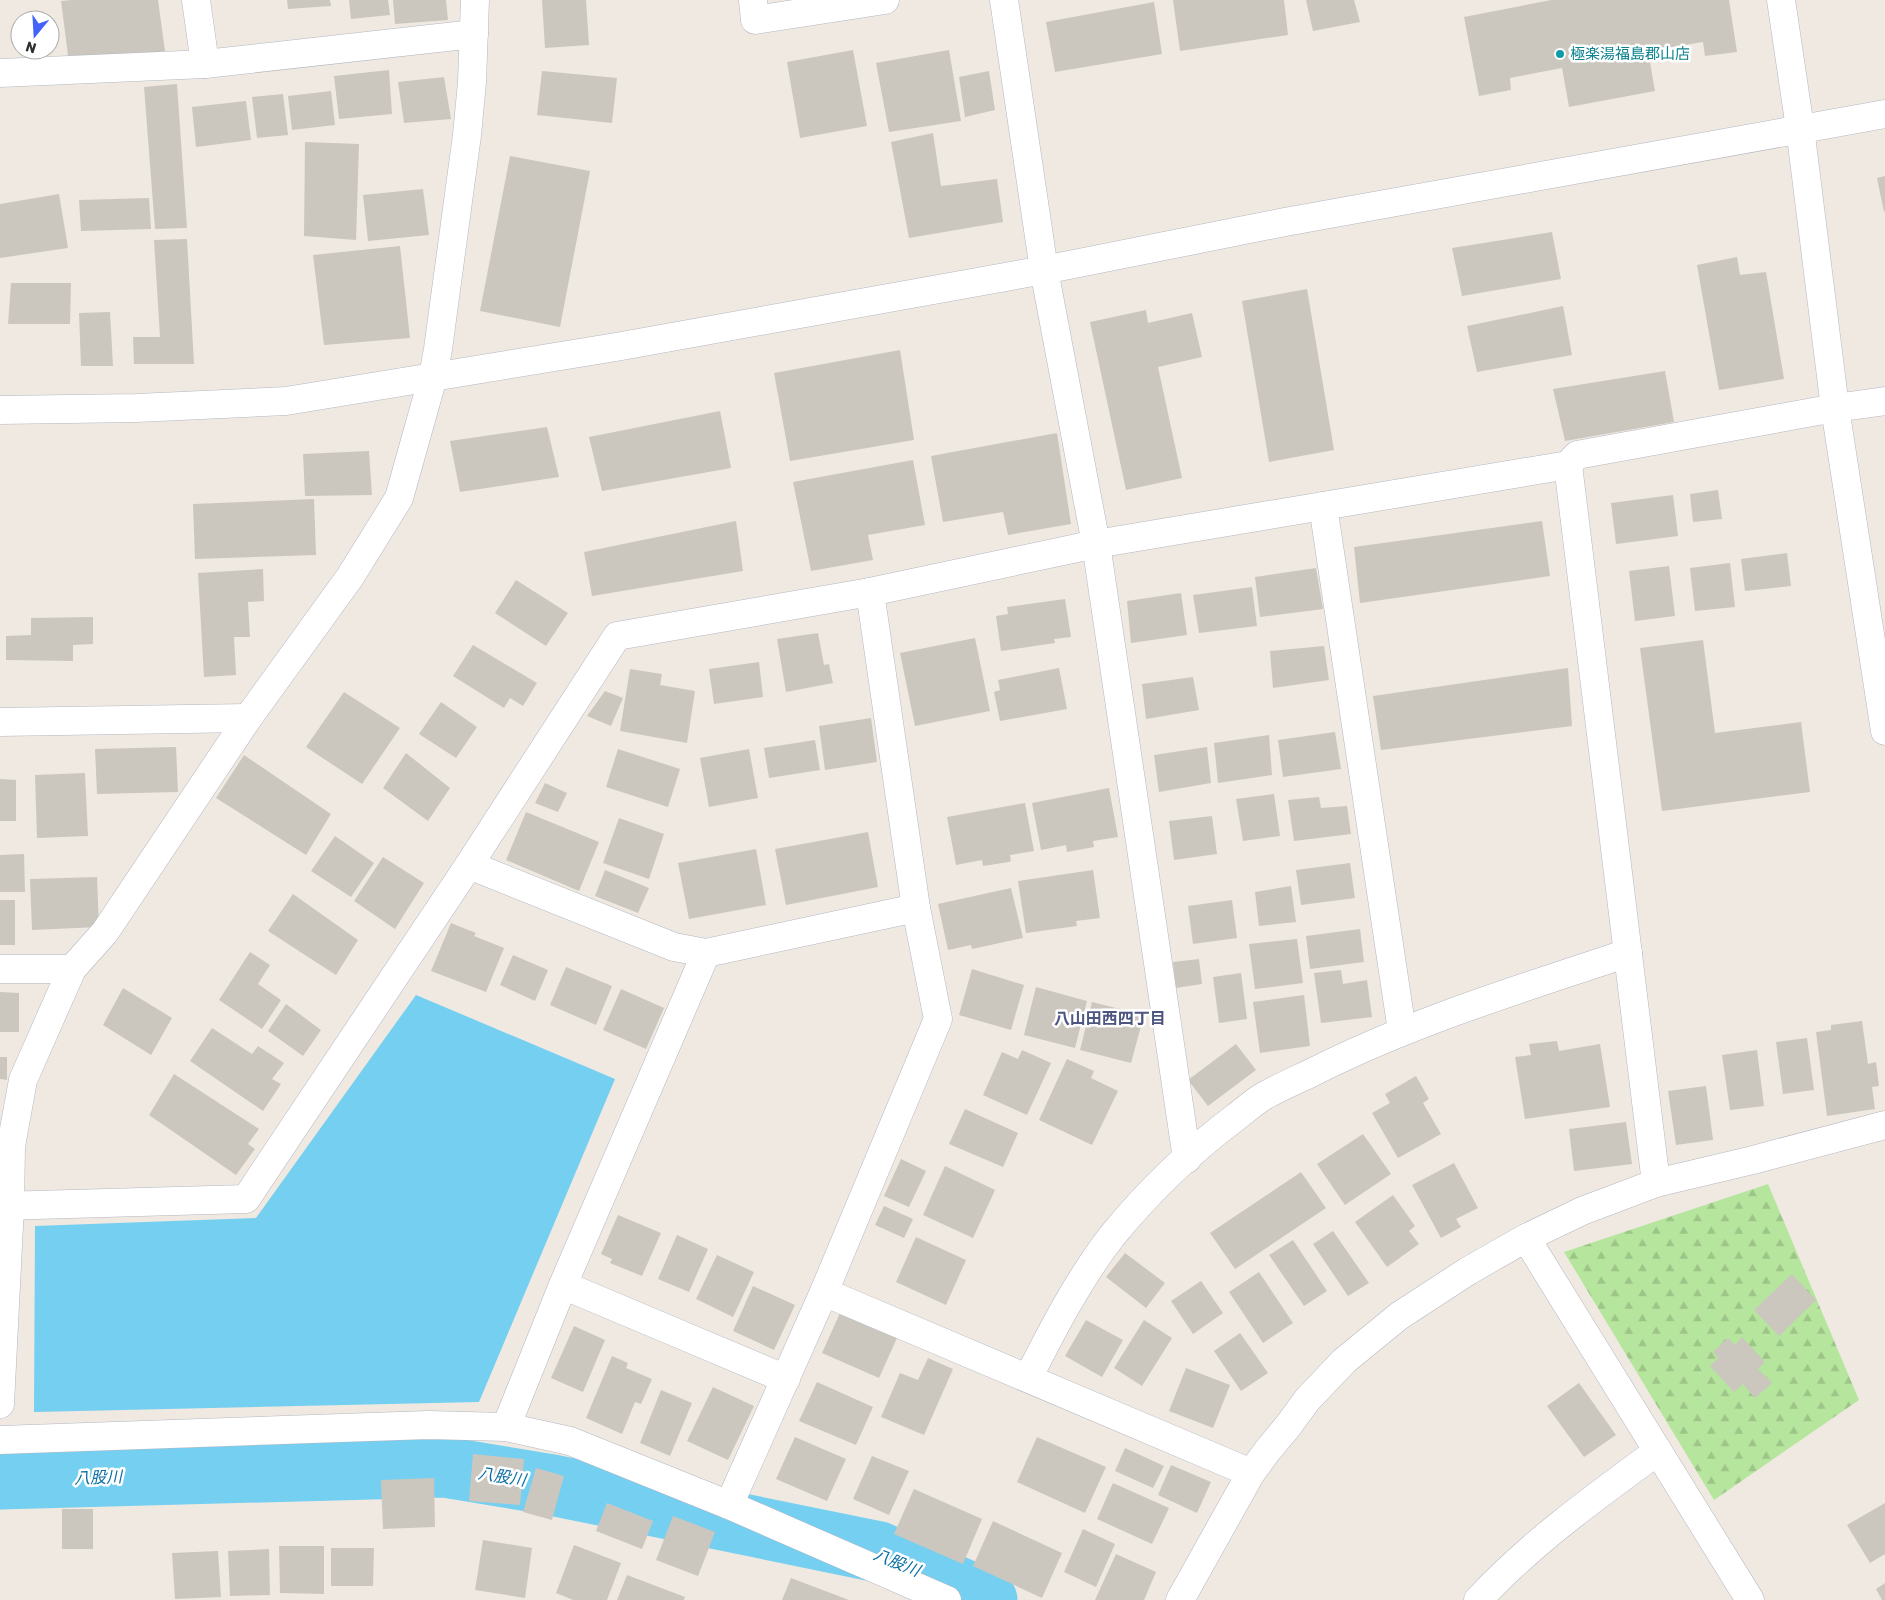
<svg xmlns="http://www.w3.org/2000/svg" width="1885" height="1600" viewBox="0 0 1885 1600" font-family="Rubik,'Noto Sans JP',sans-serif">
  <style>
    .forest { fill: url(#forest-firs) }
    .water { fill: #75cff0 }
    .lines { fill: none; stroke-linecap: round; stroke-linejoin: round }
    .river { stroke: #75cff0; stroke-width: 61 }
    .building { fill: #cbc7bf }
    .street-casing { stroke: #b4b7c1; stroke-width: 29 }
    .secondary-casing { stroke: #b4b7c1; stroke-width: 29 }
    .street { stroke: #fff; stroke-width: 28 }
    .secondary { stroke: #fff; stroke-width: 28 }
    .culture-dot { fill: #0f9aa8; stroke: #fff; stroke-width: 2 }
    .labels { text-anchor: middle; stroke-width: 5; stroke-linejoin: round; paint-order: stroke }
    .culture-label { font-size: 15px; fill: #0d838f; stroke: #fff; text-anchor: start }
    .neighbourhood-label { font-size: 16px; font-weight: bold; fill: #4d5680; stroke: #fff }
    .water-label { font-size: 16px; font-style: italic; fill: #0d6fa3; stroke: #fff }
  </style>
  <defs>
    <pattern id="forest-firs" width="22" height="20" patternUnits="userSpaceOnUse" patternTransform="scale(1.25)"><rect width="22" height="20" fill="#b6e59e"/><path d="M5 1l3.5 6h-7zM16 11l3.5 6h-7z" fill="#9dc588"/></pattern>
  </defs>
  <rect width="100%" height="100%" fill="#efe9e1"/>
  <path class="forest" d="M1768 1184 1859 1400 1714 1500 1564 1252Z"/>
  <path class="water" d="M416 995 615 1079 479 1402 34 1412 35 1226 256 1218Z"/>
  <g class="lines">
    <path class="river" d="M0 1479 444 1467 547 1484 879 1552 987 1600"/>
  </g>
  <g class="building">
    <path d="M72 0H158L165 51 69 63 61 1Z"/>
    <path d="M287 0H330L331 6 288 9Z"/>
    <path d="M349 0H388L390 15 351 19Z"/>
    <path d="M393 0H446L448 20 395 24Z"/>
    <path d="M542 0H586L589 45 545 48Z"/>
    <path d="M1173 0H1284L1288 35 1180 51Z"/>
    <path d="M1306 0H1354L1360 22 1313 31Z"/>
    <path d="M1551 0H1729L1737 52 1705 56 1703 42 1648 51 1655 91 1569 107 1562 68 1510 78 1511 90 1479 96 1464 17Z"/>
    <path d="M1154 2 1162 54 1055 72 1046 22Z"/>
    <path d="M853 50 867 126 800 138 787 62Z"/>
    <path d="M949 50 961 121 889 132 876 63Z"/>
    <path d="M389 70 392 114 339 119 334 76Z"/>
    <path d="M542 71 617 78 612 123 537 115Z"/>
    <path d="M989 71 995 110 965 117 959 77Z"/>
    <path d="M444 77 451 119 404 123 398 82Z"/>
    <path d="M177 84 187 228 155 229 144 87Z"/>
    <path d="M331 91 335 125 292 130 288 96Z"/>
    <path d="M283 94 288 135 257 138 252 97Z"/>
    <path d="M246 101 251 140 196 147 192 107Z"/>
    <path d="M933 133 941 186 997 179 1003 222 909 238 891 142Z"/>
    <path d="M305 142 359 144 356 240 304 236Z"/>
    <path d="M510 156 590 171 560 327 480 311Z"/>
    <path d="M1885 176V211L1884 212 1877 178Z"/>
    <path d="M423 189 429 235 368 241 363 195Z"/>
    <path d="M59 194 68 248 0 258V204Z"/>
    <path d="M149 198 151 229 81 231 79 200Z"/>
    <path d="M1552 232 1561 279 1462 296 1452 248Z"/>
    <path d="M187 239 194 364H134L133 337H160L154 240Z"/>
    <path d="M400 246 410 338 324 345 313 255Z"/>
    <path d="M1737 257 1740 275 1766 272 1784 379 1719 390 1697 265Z"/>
    <path d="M11 283H71L70 324H8Z"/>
    <path d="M1307 289 1334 450 1269 462 1242 301Z"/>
    <path d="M1563 306 1572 355 1477 372 1467 326Z"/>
    <path d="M1146 310 1148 323 1192 313 1202 357 1158 367 1182 478 1126 490 1090 322Z"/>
    <path d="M110 312 113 366H81L79 313Z"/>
    <path d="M900 350 914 440 790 461 774 373Z"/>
    <path d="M1665 371 1674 422 1565 441 1553 389Z"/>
    <path d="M720 411 731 468 602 491 589 437Z"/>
    <path d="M547 427 559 477 460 492 450 441Z"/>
    <path d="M1057 433 1071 524 1008 535 1003 512 943 522 931 456Z"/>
    <path d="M369 451 372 495 305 496 303 454Z"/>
    <path d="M913 460 925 525 868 535 873 560 811 571 793 482Z"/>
    <path d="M1718 490 1722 519 1693 522 1690 494Z"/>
    <path d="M1673 495 1678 536 1616 544 1611 503Z"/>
    <path d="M314 499 316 555 195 559 193 504Z"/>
    <path d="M736 521 743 571 592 596 584 552Z"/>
    <path d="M1542 521 1550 576 1360 603 1354 547Z"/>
    <path d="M1787 553 1791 586 1745 591 1741 559Z"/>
    <path d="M1730 563 1735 607 1695 611 1690 568Z"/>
    <path d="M1669 566 1675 616 1635 621 1629 571Z"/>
    <path d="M1316 568 1323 609 1260 617 1255 577Z"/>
    <path d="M263 569 264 601 248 602 250 637H234L236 675 204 677 198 573Z"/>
    <path d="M516 580 568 613 546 646 495 613Z"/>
    <path d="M1252 587 1257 626 1199 633 1193 595Z"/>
    <path d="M1181 593 1187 635 1131 643 1127 601Z"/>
    <path d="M1065 599 1071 637 1054 639 1055 643 1001 651 996 616 1008 614 1007 607Z"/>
    <path d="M93 617V644L73 645V661L6 660V636L31 635V618Z"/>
    <path d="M818 633 824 665 829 664 833 683 786 692 777 639Z"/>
    <path d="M975 638 990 711 915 726 900 653Z"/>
    <path d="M1703 640 1715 733 1801 722 1810 792 1662 811 1640 648Z"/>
    <path d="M473 645 537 683 523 706 510 698 504 708 453 676Z"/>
    <path d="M1324 646 1329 680 1273 688 1270 651Z"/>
    <path d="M759 662 763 697 714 704 709 669Z"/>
    <path d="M1059 668 1067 709 1000 721 994 692 1000 690 998 680Z"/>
    <path d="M1568 668 1572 726 1381 750 1373 696Z"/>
    <path d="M630 669 662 674 660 685 695 691 687 743 620 731Z"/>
    <path d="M1193 677 1199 710 1146 719 1142 684Z"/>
    <path d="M605 691 623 698 611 726 587 716Z"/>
    <path d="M344 692 400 728 362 784 306 747Z"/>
    <path d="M441 702 477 727 456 758 419 734Z"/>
    <path d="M871 718 877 762 825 770 819 726Z"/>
    <path d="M1335 732 1341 769 1283 777 1278 740Z"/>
    <path d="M1269 735 1272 775 1218 783 1214 743Z"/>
    <path d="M815 740 820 770 769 778 764 748Z"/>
    <path d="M176 747 178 792 97 794 95 749Z"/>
    <path d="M1207 747 1211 783 1159 792 1154 755Z"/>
    <path d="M618 749 680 769 668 807 606 787Z"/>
    <path d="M749 749 758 798 709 807 700 758Z"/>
    <path d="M406 753 450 788 428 821 383 788Z"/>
    <path d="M244 755 331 814 306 855 216 798Z"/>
    <path d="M85 773 88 836 37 838 35 775Z"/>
    <path d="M0 779 16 780V821H0Z"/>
    <path d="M545 783 567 793 558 812 535 803Z"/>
    <path d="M1109 788 1118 837 1093 841 1094 847 1067 852 1066 845 1041 850 1032 803Z"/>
    <path d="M1274 794 1280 836 1243 841 1236 799Z"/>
    <path d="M1319 797 1321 808 1347 806 1351 834 1294 841 1288 800Z"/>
    <path d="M1025 803 1034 851 1010 855 1011 861 1009 862 983 866 982 860 956 865 947 817Z"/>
    <path d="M526 812 599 842 579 891 506 860Z"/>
    <path d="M1212 816 1217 854 1174 860 1169 821Z"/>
    <path d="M619 818 664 834 649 879 603 863Z"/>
    <path d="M868 832 878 887 786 905 775 849Z"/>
    <path d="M335 836 374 863 351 897 311 871Z"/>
    <path d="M756 849 766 905 689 919 678 863Z"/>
    <path d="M24 854 25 892H0V855Z"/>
    <path d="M383 857 424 883 395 929 354 901Z"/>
    <path d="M1350 863 1355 898 1301 905 1296 870Z"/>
    <path d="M605 870 649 888 638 913 595 896Z"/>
    <path d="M1093 870 1100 918 1076 921 1077 926 1026 933 1018 881Z"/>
    <path d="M97 877 99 927 32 930 30 879Z"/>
    <path d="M1291 886 1296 922 1259 926 1255 892Z"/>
    <path d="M1011 888 1023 938 972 949 971 945 948 950 938 904Z"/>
    <path d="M293 894 358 940 336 975 268 931Z"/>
    <rect x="0" y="900" width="15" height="45"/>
    <path d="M1232 900 1237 938 1193 944 1188 906Z"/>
    <path d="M451 923 476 933 474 936 504 948 486 992 431 971Z"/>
    <path d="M1360 929 1364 962 1310 969 1306 936Z"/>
    <path d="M1297 939 1303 983 1255 989 1249 944Z"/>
    <path d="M250 952 270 965 258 984 281 1000 262 1029 219 1000Z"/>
    <path d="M513 955 548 970 535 1001 500 985Z"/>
    <path d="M1199 959 1202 984 1176 988 1173 962Z"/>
    <path d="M566 967 612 986 596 1025 550 1005Z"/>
    <path d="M972 969 1024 985 1011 1030 959 1015Z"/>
    <path d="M1341 970 1343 984 1367 980 1372 1017 1321 1023 1314 973Z"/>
    <path d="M1241 973 1247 1019 1219 1023 1213 977Z"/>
    <path d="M1036 987 1087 1001 1075 1048 1024 1035Z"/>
    <path d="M123 988 172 1018 151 1055 103 1025Z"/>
    <path d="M621 989 664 1008 646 1049 603 1030Z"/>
    <path d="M0 992 19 993V1032H0Z"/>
    <path d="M1304 995 1310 1046 1260 1053 1253 1002Z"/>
    <path d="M1092 1002 1144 1015 1131 1063 1080 1050Z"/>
    <path d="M286 1004 321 1030 303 1056 268 1031Z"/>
    <path d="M1862 1021 1868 1064 1876 1062 1879 1086 1872 1087 1875 1109 1827 1116 1816 1032 1831 1030V1025Z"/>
    <path d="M212 1028 252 1054 258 1046 284 1063 272 1079 281 1084 263 1111 190 1061Z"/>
    <path d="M1807 1038 1814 1090 1783 1094 1776 1042Z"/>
    <path d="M1557 1041 1559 1051 1600 1044 1610 1107 1525 1119 1515 1057 1531 1055 1529 1044Z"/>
    <path d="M1236 1044 1256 1070 1208 1106 1188 1080Z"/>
    <path d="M1022 1050 1051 1063 1027 1115 983 1095 1002 1052 1018 1059Z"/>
    <path d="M1757 1050 1764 1106 1730 1110 1722 1055Z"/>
    <path d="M0 1057H7V1080L0 1079Z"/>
    <path d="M1067 1059 1094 1071 1091 1078 1118 1091 1092 1145 1039 1120Z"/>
    <path d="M174 1074 259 1129 248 1144 255 1149 236 1175 149 1115Z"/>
    <path d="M1416 1076 1429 1099 1423 1103 1441 1134 1398 1158 1372 1113 1390 1103 1385 1094Z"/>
    <path d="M1706 1086 1713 1140 1676 1145 1668 1091Z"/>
    <path d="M965 1109 1018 1133 1003 1167 949 1144Z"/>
    <path d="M1626 1122 1632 1164 1574 1171 1569 1129Z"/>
    <path d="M1363 1134 1391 1174 1345 1205 1317 1164Z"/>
    <path d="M901 1159 926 1171 909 1207 884 1196Z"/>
    <path d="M1454 1163 1478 1208 1456 1219 1461 1227 1441 1238 1412 1185Z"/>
    <path d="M945 1166 995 1190 973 1238 923 1215Z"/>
    <path d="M1301 1172 1326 1208 1235 1269 1210 1233Z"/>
    <path d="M1393 1195 1415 1226 1409 1231 1419 1244 1387 1267 1355 1222Z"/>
    <path d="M884 1206 913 1219 904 1238 875 1225Z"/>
    <path d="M618 1215 661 1233 642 1276 610 1263 612 1259 601 1254Z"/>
    <path d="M1333 1231 1369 1283 1348 1296 1313 1244Z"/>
    <path d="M677 1235 708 1249 689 1292 658 1279Z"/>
    <path d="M916 1237 966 1260 946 1305 896 1282Z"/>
    <path d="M1293 1240 1327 1291 1304 1306 1269 1255Z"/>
    <path d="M1125 1253 1165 1283 1146 1308 1106 1277Z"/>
    <path d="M717 1255 754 1272 733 1317 696 1299Z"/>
    <path d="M1259 1272 1293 1323 1263 1343 1229 1292Z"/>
    <path d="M1792 1274 1816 1300 1779 1336 1754 1310Z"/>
    <path d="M1201 1281 1223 1313 1193 1334 1171 1301Z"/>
    <path d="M753 1286 795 1305 774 1350 733 1331Z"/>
    <path d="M840 1313 897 1338 879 1378 822 1353Z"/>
    <path d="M1086 1320 1123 1340 1102 1377 1065 1356Z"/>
    <path d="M1144 1320 1172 1338 1142 1386 1114 1368Z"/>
    <path d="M574 1326 605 1340 583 1392 551 1378Z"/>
    <path d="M1240 1333 1268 1373 1241 1391 1214 1351Z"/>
    <path d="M1742 1337 1765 1362 1758 1369 1772 1383 1755 1398 1743 1384 1734 1392 1710 1366 1718 1358 1713 1352 1728 1338 1735 1345Z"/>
    <path d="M612 1356 628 1363 626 1368 652 1379 641 1404 635 1402 622 1434 586 1418Z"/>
    <path d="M928 1358 953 1369 924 1435 881 1417 900 1373 918 1380Z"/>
    <path d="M1186 1368 1230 1385 1213 1428 1169 1411Z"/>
    <path d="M817 1382 873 1407 856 1445 799 1421Z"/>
    <path d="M1579 1383 1616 1435 1584 1457 1547 1406Z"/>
    <path d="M713 1387 754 1406 728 1460 687 1441Z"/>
    <path d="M661 1390 692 1403 670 1456 640 1443Z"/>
    <path d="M795 1437 846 1459 827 1501 776 1479Z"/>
    <path d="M1037 1437 1106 1467 1085 1513 1017 1482Z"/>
    <path d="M1125 1448 1164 1466 1153 1488 1115 1471Z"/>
    <path d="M473 1454 524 1459 520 1505 469 1501Z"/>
    <path d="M872 1456 909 1471 889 1515 853 1499Z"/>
    <path d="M1171 1465 1211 1482 1197 1513 1158 1495Z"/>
    <path d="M536 1468 564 1476 552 1520 523 1512Z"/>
    <path d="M434 1478 435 1527 383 1529 381 1480Z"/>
    <path d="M1113 1483 1169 1508 1152 1544 1097 1519Z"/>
    <path d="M914 1489 982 1519 963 1564 894 1534Z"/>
    <path d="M607 1503 653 1521 642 1549 596 1531Z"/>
    <path d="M1885 1503V1554L1870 1563 1847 1525Z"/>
    <rect x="62" y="1509" width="31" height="40"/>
    <path d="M673 1516 715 1532 698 1576 656 1560Z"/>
    <path d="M993 1521 1062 1553 1042 1598 973 1566Z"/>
    <path d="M1083 1529 1115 1544 1096 1587 1064 1572Z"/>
    <path d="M483 1540 532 1548 525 1598 475 1590Z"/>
    <path d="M574 1545 621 1563 607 1600H573L556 1593Z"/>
    <path d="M279 1546H324V1594L280 1593Z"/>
    <path d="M331 1548H374L373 1586H331Z"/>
    <path d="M269 1549 270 1595 230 1596 228 1551Z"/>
    <path d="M218 1551 221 1597 175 1599 172 1553Z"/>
    <path d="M1116 1554 1156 1572 1144 1600H1095Z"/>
    <path d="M627 1575 685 1597 684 1600H617Z"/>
    <path d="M791 1578 849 1600H782Z"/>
    <path d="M1885 1583V1600H1882L1876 1589Z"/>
  </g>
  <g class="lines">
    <g class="street-casing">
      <g id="street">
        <path d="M196 0 205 64"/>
        <path d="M753 0 755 20 885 0"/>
        <path d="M1004 0 1044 270 1096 544 1187 1159"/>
        <path d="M0 73 205 64 474 34"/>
        <path d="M1568 465 1577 455 1835 408 1885 401"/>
        <path d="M1323 506 1402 1031"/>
        <path d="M0 722 248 718"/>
        <path d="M469 865 617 636 870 592"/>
        <path d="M0 969H72"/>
        <path d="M0 1206 246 1199 469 865 674 947 706 953 916 908"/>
        <path d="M1526 1238 1750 1600"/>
        <path d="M563 1285 786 1379"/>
        <path d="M824 1292 1251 1473"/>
        <path d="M1028 1378C1053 1329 1078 1280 1112 1236 1147 1193 1192 1150 1236 1117 1245 1110 1254 1102 1264 1096 1278 1088 1294 1081 1309 1074 1411 1022 1520 989 1628 953"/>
        <path d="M0 1404 10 1206 11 1146 23 1080 72 969 105 932 248 718 350 577 399 498 433 377 438 349 467 135 472 82 475 0"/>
        <path d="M506 1427 563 1285 706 953"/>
        <path d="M0 1440 428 1425 506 1427 570 1441 729 1505 947 1600"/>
        <path d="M729 1505 824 1292 938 1019 916 908 870 592 1096 544 1568 465 1656 1183"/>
        <path d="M1180 1600 1251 1473 1268 1450 1288 1426 1307 1400 1344 1361 1399 1316 1468 1271 1526 1238 1582 1211 1656 1183 1753 1160 1885 1125"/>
        <path d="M1478 1600C1531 1543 1595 1497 1658 1451"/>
      </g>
    </g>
    <g class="secondary-casing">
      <g id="secondary">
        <path d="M1781 0 1800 128 1835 408 1885 731"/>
        <path d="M0 410 137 408 286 401 616 347 1044 270 1285 222 1885 114"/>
      </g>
    </g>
    <use href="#street" class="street"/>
    <use href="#secondary" class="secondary"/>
  </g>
  <circle class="culture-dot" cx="1560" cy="54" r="5"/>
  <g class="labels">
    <g class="culture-label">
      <text x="1570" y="59">極楽湯福島郡山店</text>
    </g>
    <g class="neighbourhood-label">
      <text x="1110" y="1024">八山田西四丁目</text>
    </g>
    <g class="water-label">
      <text transform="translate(502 1476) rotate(9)" y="6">八股川</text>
      <text transform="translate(98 1477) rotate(-2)" y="6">八股川</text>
      <text transform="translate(897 1562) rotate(22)" y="6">八股川</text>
    </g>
  </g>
  <g transform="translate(35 35) rotate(198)"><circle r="24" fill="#ffffff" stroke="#ababab"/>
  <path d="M0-4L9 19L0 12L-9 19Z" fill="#4264fb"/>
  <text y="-8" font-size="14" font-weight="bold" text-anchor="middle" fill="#2e2e2e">N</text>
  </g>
</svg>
